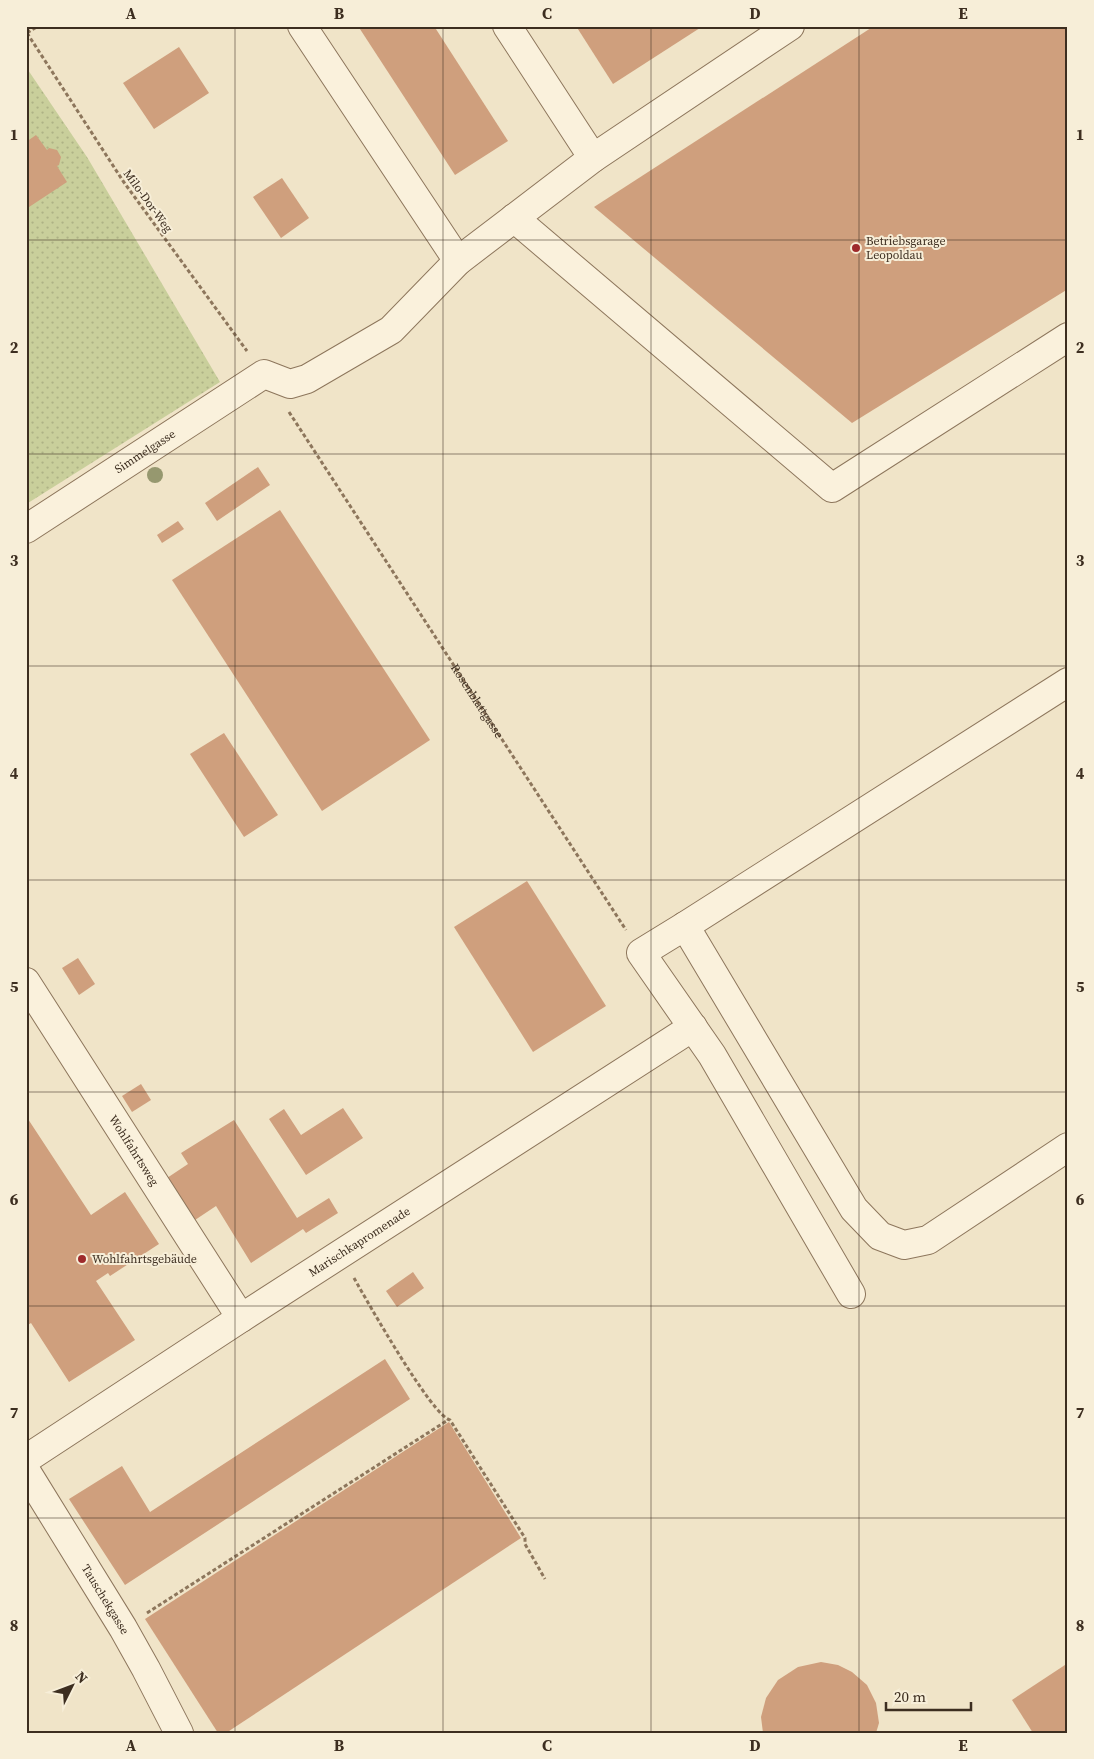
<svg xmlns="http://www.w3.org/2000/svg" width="1094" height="1759" viewBox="0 0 1094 1759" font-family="'Source Serif 4',serif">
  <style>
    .grass { fill: url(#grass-dots) }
    .building { fill: #cf9f7d }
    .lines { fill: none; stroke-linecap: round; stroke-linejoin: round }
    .minor-casing { stroke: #8d765c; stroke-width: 30 }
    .path { stroke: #8d765c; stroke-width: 3; stroke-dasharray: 4 2.5; stroke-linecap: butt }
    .minor { stroke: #faf1dc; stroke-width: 28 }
    .tree { fill: #96986f }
    .grid { fill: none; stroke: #3d2e20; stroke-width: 1; stroke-opacity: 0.55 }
    .poi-dot { fill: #9e2a2b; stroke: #f7eed8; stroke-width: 2 }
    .labels { text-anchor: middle; stroke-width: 4; stroke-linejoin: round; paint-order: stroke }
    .street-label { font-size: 12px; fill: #3d2e20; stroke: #f7eed8 }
    .poi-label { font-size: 12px; fill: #3d2e20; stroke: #f7eed8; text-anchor: start }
    .neatline { fill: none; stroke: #3d2e20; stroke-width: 2 }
    .grid-label { font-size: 16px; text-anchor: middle; font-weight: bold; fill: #3d2e20 }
  </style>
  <defs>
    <pattern id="grass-dots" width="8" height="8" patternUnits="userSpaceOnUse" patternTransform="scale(1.25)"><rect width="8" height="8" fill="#c9cf9b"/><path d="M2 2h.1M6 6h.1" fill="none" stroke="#aeb285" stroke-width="1.8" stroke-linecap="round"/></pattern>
  </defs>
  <rect width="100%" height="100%" fill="#f0e4c8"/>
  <path class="grass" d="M26 67 87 157 220 382 28 503 26 499Z"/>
  <g class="building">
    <path d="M358 26H434L508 141 455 175Z"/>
    <path d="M576 26H703L613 84Z"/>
    <path d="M874 26H1068V289L852 423 594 207Z"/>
    <path d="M179 47 209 93 154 129 123 83Z"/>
    <path d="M36 135 47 150 49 148 57 150 61 157 59 165 57 166 67 182 26 209V142Z"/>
    <path d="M282 178 309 218 281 238 253 197Z"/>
    <path d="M258 467 270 485 217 521 205 503Z"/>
    <path d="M280 510 430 740 322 811 172 580Z"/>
    <path d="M178 521 184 529 162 543 157 535Z"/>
    <path d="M224 733 278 815 244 837 190 754Z"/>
    <path d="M527 881 606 1006 533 1052 454 927Z"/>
    <path d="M78 958 95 984 79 995 62 968Z"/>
    <path d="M141 1084 151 1100 132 1112 122 1096Z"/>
    <path d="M343 1108 363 1138 306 1175 269 1119 284 1109 301 1135Z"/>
    <path d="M26 1116 91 1215 125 1192 159 1244 110 1276 108 1273 96 1281 135 1340 69 1382 31 1323 26 1326Z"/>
    <path d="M234 1120 297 1218 329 1198 338 1213 306 1233 303 1229 251 1263 216 1206 195 1220 167 1178 188 1164 181 1153Z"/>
    <path d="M413 1272 424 1288 397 1307 386 1291Z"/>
    <path d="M385 1359 410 1399 125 1585 69 1499 122 1466 150 1512Z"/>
    <path d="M449 1422 521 1538 226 1733H218L145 1619Z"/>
    <path d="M821 1662 838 1665 852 1672 867 1685 876 1703 879 1723 876 1733H763L761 1717 766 1698 778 1680 798 1667Z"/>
    <path d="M1068 1663V1733H1033L1012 1700Z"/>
  </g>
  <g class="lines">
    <g class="minor-casing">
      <g id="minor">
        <path d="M302 26 458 261"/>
        <path d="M507 26 593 158"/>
        <path d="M514 218 832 488 1068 337"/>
        <path id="s2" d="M26 529 264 374 290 384 307 379 391 330 458 261 593 158 790 26"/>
        <path d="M685 926 854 1209 880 1236 904 1245 928 1240 1068 1147"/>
        <path id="s3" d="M26 982 241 1318"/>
        <path d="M851 1294 712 1055 641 953 685 926 1068 682"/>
        <path id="s4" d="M26 1459 241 1318 693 1027"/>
        <path id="s5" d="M26 1471 123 1628 146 1669 179 1733"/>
      </g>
    </g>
    <g class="path">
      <path d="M27 33 123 181 247 351"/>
      <path d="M27 33 38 26"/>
      <path id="s1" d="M289 412 626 930"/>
      <path d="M354 1278C367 1301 432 1416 450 1420L525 1538V1544L545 1579"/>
      <path d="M147 1613 448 1420"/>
      <path d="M26 1731 27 1733"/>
    </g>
    <use href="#minor" class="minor"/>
  </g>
  <circle class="tree" cx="155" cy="475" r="8"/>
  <path class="grid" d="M235 26V1733M443 26V1733M651 26V1733M859 26V1733M26 240H1068M26 454H1068M26 666H1068M26 880H1068M26 1092H1068M26 1306H1068M26 1518H1068"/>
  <g class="poi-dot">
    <circle cx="856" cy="248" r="5"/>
    <circle cx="82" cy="1259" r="5"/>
  </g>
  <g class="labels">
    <g class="street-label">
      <text transform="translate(148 201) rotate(54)" y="4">Milo-Dor-Weg</text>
      <text dy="4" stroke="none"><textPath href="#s2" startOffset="142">Simmelgasse</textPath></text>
      <text dy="4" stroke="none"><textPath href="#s1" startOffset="345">Rosenblattgasse</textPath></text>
      <text dy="4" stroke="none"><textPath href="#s3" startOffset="200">Wohlfahrtsweg</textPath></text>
      <text dy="4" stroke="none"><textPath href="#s4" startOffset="398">Marischkapromenade</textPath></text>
      <text dy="4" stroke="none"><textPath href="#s5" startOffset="151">Tauschekgasse</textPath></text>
    </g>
    <g class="poi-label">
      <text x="866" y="245">Betriebsgarage<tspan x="866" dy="14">Leopoldau</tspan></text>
      <text x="92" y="1263">Wohlfahrtsgebäude</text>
    </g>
  </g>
  <rect width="1094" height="1759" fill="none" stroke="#f7eed8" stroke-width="55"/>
  <g transform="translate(72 1686) rotate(48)" stroke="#f7eed8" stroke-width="4" paint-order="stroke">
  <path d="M0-4L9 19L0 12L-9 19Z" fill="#3d2e20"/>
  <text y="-8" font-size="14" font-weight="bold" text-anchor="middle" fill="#3d2e20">N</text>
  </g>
  <path d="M886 1702v8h85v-8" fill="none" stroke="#3d2e20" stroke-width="2.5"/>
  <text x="894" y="1702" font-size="15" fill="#3d2e20" stroke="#f7eed8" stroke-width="4" paint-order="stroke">20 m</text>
  <rect x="28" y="28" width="1038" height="1704" class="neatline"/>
  <g class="grid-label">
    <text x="131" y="19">A</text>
    <text x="339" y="19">B</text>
    <text x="547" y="19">C</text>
    <text x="755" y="19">D</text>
    <text x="963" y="19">E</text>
    <text x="14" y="140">1</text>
    <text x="1080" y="140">1</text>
    <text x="14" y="353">2</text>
    <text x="1080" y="353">2</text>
    <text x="14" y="566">3</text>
    <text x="1080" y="566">3</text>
    <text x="14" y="779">4</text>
    <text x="1080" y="779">4</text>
    <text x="14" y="992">5</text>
    <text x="1080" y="992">5</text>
    <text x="14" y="1205">6</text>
    <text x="1080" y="1205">6</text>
    <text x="14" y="1418">7</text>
    <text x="1080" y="1418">7</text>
    <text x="14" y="1631">8</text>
    <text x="1080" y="1631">8</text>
    <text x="131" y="1751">A</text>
    <text x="339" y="1751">B</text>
    <text x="547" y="1751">C</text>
    <text x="755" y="1751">D</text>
    <text x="963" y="1751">E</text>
  </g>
</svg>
